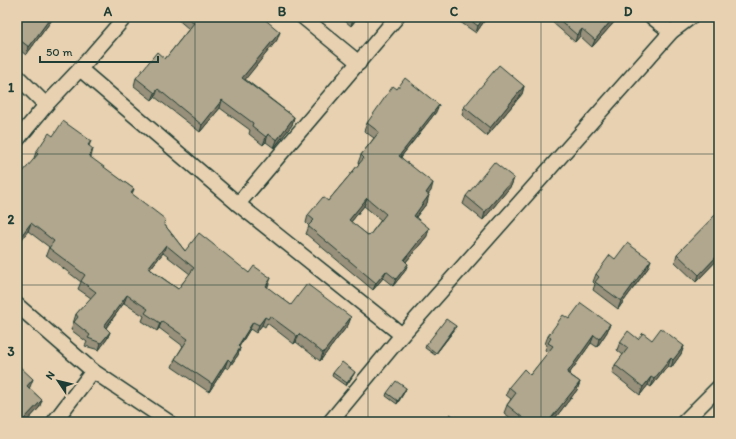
<svg xmlns="http://www.w3.org/2000/svg" width="736" height="439" viewBox="0 0 736 439" font-family="Itim,sans-serif">
  <style>
    .lines { fill: none; stroke-linecap: round; stroke-linejoin: round }
    .minor-casing { stroke: #1f3d34; stroke-width: 17 }
    .minor { stroke: #e8d1b1; stroke-width: 14 }
    .wall { fill: #98907a; stroke: #1f3d34; fill-rule: evenodd }
    .shaded-wall { fill: #7c7563; stroke: #1f3d34 }
    .building { fill: #b1a78e; stroke: #1f3d34; fill-rule: evenodd }
    .grid { fill: none; stroke: #1f3d34; stroke-width: 1; stroke-opacity: 0.55 }
    .neatline { fill: none; stroke: #1f3d34; stroke-width: 1.5 }
    .grid-label { font-size: 13px; text-anchor: middle; font-weight: bold; fill: #1f3d34 }
  </style>
  <rect width="100%" height="100%" fill="#e8d1b1"/>
  <filter id="ink" filterUnits="userSpaceOnUse"><feTurbulence type="fractalNoise" baseFrequency=".025" numOctaves="2"/><feDisplacementMap in="SourceGraphic" scale="8" xChannelSelector="R" yChannelSelector="G"/><feConvolveMatrix kernelMatrix="1 2 1 2 8 2 1 2 1" color-interpolation-filters="sRGB"/></filter>
  <g filter="url(#ink)">
    <g class="lines">
      <g class="minor-casing">
        <g id="minor">
          <path d="M125 17 80 69 238 204 402 335"/>
          <path d="M303 17 359 63"/>
          <path d="M652 17 671 32"/>
          <path d="M17 76 46 105"/>
          <path d="M17 140 46 105 80 69"/>
          <path d="M238 204 397 17"/>
          <path d="M17 305 93 371 169 422"/>
          <path d="M54 422 93 371"/>
          <path d="M330 422 402 335 671 32 691 17"/>
          <path d="M684 422 719 387"/>
        </g>
      </g>
      <use href="#minor" class="minor"/>
    </g>
    <g class="wall">
      <path d="M17 17H54L26 55 17 48Z"/>
      <path d="M177 17H262L277 40 245 79 294 117 292 125 274 148 266 142 263 145 249 134 250 130 220 108 200 132 155 97 152 100 134 86 136 78 165 59 189 29 176 18Z"/>
      <path d="M340 17H358L351 26Z"/>
      <path d="M363 17H369L366 20Z"/>
      <path d="M453 17H487L476 33Z"/>
      <path d="M552 17H617L616 20 592 47 580 36 575 42 553 23 554 19Z"/>
      <path d="M524 86 522 94 487 136 462 115 464 107Z"/>
      <path d="M397 89 436 112 401 157 431 191 428 194 427 203 416 217 427 236 406 262 405 271 393 286 383 278 373 290 306 234 309 226 306 223 308 215 328 201 359 164 358 163 361 155 374 138 364 131 367 123ZM364 206 381 220 369 236 351 222Z"/>
      <path d="M53 136 91 141 89 146 90 158 134 189 132 194 164 224 185 251 249 273 268 286 267 288 291 305 351 317 348 325 320 361 296 342 294 344 267 323 265 327 262 325 256 333 250 329 239 347 240 348 238 355 228 369 225 367 209 392 172 367 175 359 183 346 159 328 157 331 142 321 144 316 124 303 106 328 110 332 107 339 99 350 85 346 87 342 71 330 76 314 91 298 78 289 81 282 46 255 49 247 28 231 34 158 36 152ZM163 253 190 274 178 289 150 269Z"/>
      <path d="M514 178 511 186 483 220 463 204 466 196Z"/>
      <path d="M719 212V258L696 282 675 262 677 254Z"/>
      <path d="M615 259 648 268 618 309 593 290 595 284 593 282 596 274Z"/>
      <path d="M569 319 610 324 607 332 597 347 591 343 569 374 580 382 577 390 552 422H516L504 413 507 405 511 399 506 395 509 387 530 375 548 353 545 350 547 345 545 344 548 336Z"/>
      <path d="M455 329 435 355 425 348 426 345Z"/>
      <path d="M638 339 652 340 684 346 681 354 671 368 668 366 651 387 648 385 640 395 612 373 615 365 623 355 617 350 620 342Z"/>
      <path d="M17 364 30 387 29 388 42 400 39 408 26 422H17Z"/>
      <path d="M333 373 354 374 346 386 332 376Z"/>
      <path d="M406 388 405 391 397 404 386 396 387 393Z"/>
    </g>
    <g class="shaded-wall">
      <path d="M51 17H54L26 55 29 47Z"/>
      <path d="M355 17H358L351 26 353 19Z"/>
      <path d="M484 17H487L476 33 478 26Z"/>
      <path d="M614 17H617L616 20 592 47 595 40Z"/>
      <path d="M582 29 580 36 575 42 577 35Z"/>
      <path d="M280 32 277 40 240 86 242 78Z"/>
      <path d="M524 86 522 94 487 136 490 128Z"/>
      <path d="M158 89 155 97 152 100 155 93Z"/>
      <path d="M222 100 220 108 200 132 202 125Z"/>
      <path d="M439 105 436 112 396 163 399 156Z"/>
      <path d="M294 117 292 125 274 148 277 140Z"/>
      <path d="M268 134 266 142 263 145 266 137Z"/>
      <path d="M93 149 91 157 86 164 89 156Z"/>
      <path d="M514 178 511 186 483 220 485 212Z"/>
      <path d="M433 183 431 191 423 201 426 193Z"/>
      <path d="M429 195 427 203 411 223 414 216Z"/>
      <path d="M367 198 364 206 346 228 349 220Z"/>
      <path d="M31 223 28 231 17 246V241Z"/>
      <path d="M429 228 427 236 401 268 404 260Z"/>
      <path d="M166 245 163 253 145 275 148 268Z"/>
      <path d="M719 254V258L696 282 699 275Z"/>
      <path d="M651 260 648 268 618 309 621 301Z"/>
      <path d="M408 264 405 271 393 286 396 279Z"/>
      <path d="M386 271 383 278 373 290 376 283Z"/>
      <path d="M271 278 268 286 263 294 266 286Z"/>
      <path d="M127 295 124 303 101 334 104 326Z"/>
      <path d="M265 317 262 325 256 333 259 325Z"/>
      <path d="M351 317 348 325 320 361 323 353Z"/>
      <path d="M162 321 159 328 157 331 160 323Z"/>
      <path d="M253 322 250 329 235 353 238 346Z"/>
      <path d="M610 324 607 332 597 347 599 339Z"/>
      <path d="M456 326 455 329 435 355 436 353Z"/>
      <path d="M110 332 107 339 99 350 101 343Z"/>
      <path d="M299 334 296 342 294 344 297 336Z"/>
      <path d="M594 335 591 343 564 381 567 373Z"/>
      <path d="M684 346 681 354 671 368 673 360Z"/>
      <path d="M240 348 238 355 228 369 231 362Z"/>
      <path d="M671 358 668 366 651 387 654 379Z"/>
      <path d="M228 359 225 367 209 392 212 384Z"/>
      <path d="M355 372 354 374 346 386 347 383Z"/>
      <path d="M651 377 648 385 640 395 643 387Z"/>
      <path d="M33 379 30 387 24 394 27 386Z"/>
      <path d="M580 382 577 390 552 422H548Z"/>
      <path d="M406 388 405 391 397 404 398 401Z"/>
      <path d="M42 400 39 408 26 422H23V420Z"/>
    </g>
    <g class="building">
      <path d="M17 17H51L29 47 17 38Z"/>
      <path d="M187 17H262L280 32 242 78 294 117 277 140 268 134 266 137 252 126 253 123 222 100 202 125 158 89 155 93 136 78 157 52 165 59 194 23Z"/>
      <path d="M466 17H484L478 26Z"/>
      <path d="M556 17H614L595 40 582 29 577 35Z"/>
      <path d="M499 65 524 86 490 128 464 107Z"/>
      <path d="M405 78 439 105 399 156 433 183 426 193 429 195 414 216 429 228 404 260 408 264 396 279 386 271 376 283 308 226 314 220 308 215 323 197 328 201 364 158 361 155 379 132 367 123 393 86 397 89ZM367 198 386 214 369 236 349 220Z"/>
      <path d="M63 121 91 141 88 145 93 149 89 156 134 189 131 193 165 219 164 224 185 251 199 233 249 273 254 266 271 278 266 286 291 305 307 284 351 317 323 353 299 334 297 336 270 316 268 319 265 317 259 325 253 322 238 346 240 348 231 362 228 359 212 384 175 359 188 339 162 321 160 323 145 313 148 309 127 295 104 326 110 332 101 343 88 338 90 335 74 322 78 317 76 314 96 292 81 281 85 275 49 248 54 241 31 223 17 241V179L38 154 36 152 49 133 53 136ZM166 245 194 268 178 289 148 268Z"/>
      <path d="M494 162 514 178 485 212 466 196Z"/>
      <path d="M718 212H719V254L699 275 677 254Z"/>
      <path d="M627 243 651 260 621 301 595 282 599 277 596 274 610 255 615 259Z"/>
      <path d="M581 303 610 324 599 339 594 335 567 373 580 382 548 422H528L507 405 516 393 509 387 524 369 530 375 553 346 548 343 551 338 548 336 563 315 569 319Z"/>
      <path d="M446 319 456 326 436 353 426 345Z"/>
      <path d="M661 328 684 346 673 360 671 358 654 379 651 377 643 387 615 365 628 348 620 342 628 331 638 339 643 333 652 340Z"/>
      <path d="M342 362 355 372 347 383 333 373Z"/>
      <path d="M17 364 33 379 27 386 42 400 23 420 17 415Z"/>
      <path d="M396 381 406 388 398 401 387 393Z"/>
      <path d="M450 414 462 422H444Z"/>
    </g>
  </g>
  <path class="grid" d="M195 17V422M368 17V422M541 17V422M17 154H719M17 285H719"/>
  <rect width="736" height="439" fill="none" stroke="#e8d1b1" stroke-width="44"/>
  <g transform="translate(58 381) rotate(305)" stroke="#e8d1b1" stroke-width="3" paint-order="stroke">
  <path d="M0-3L7 15L0 10L-7 15Z" fill="#1f3d34"/>
  <text y="-6" font-size="11" font-weight="bold" text-anchor="middle" fill="#1f3d34">N</text>
  </g>
  <path d="M40 56v6h118v-6" fill="none" stroke="#1f3d34" stroke-width="2"/>
  <text x="46" y="56" font-size="12" fill="#1f3d34" stroke="#e8d1b1" stroke-width="3" paint-order="stroke">50 m</text>
  <rect x="22" y="22" width="692" height="395" class="neatline"/>
  <g class="grid-label">
    <text x="108" y="16">A</text>
    <text x="282" y="16">B</text>
    <text x="454" y="16">C</text>
    <text x="628" y="16">D</text>
    <text x="11" y="92">1</text>
    <text x="11" y="224">2</text>
    <text x="11" y="356">3</text>
  </g>
</svg>
